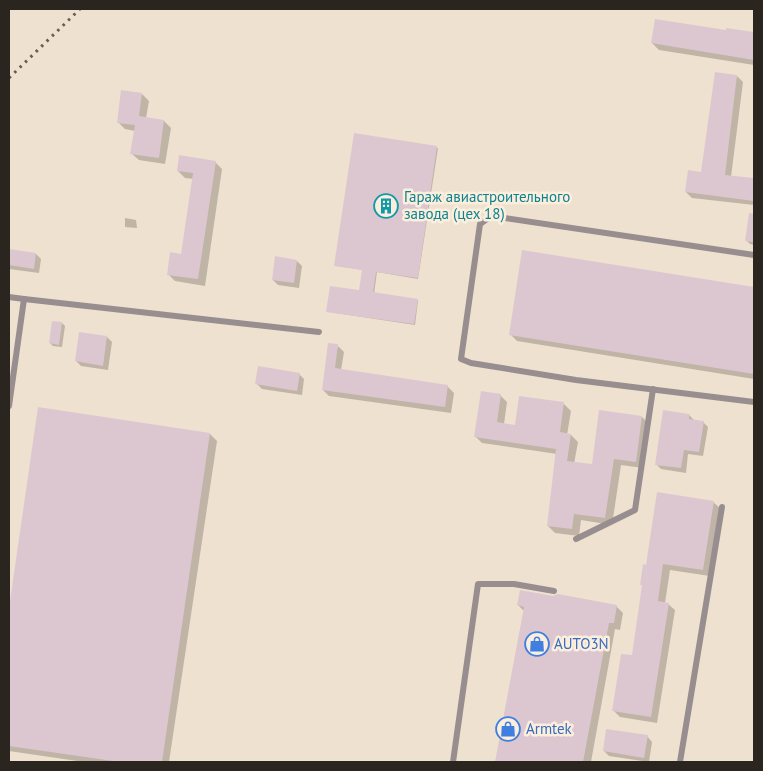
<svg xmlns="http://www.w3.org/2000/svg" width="763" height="771" viewBox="0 0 763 771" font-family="'PT Sans',sans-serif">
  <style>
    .shadow { fill: #0003 }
    .building { fill: #dcc7d1 }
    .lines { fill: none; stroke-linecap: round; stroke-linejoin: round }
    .lane { stroke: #988e8f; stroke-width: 6 }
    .rail { stroke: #655d54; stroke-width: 3; stroke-dasharray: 2.5 5; stroke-linecap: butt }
    .labels { text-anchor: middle; stroke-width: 5; stroke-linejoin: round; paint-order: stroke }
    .culture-label { font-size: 15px; fill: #0d838f; stroke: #fceedd; text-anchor: start }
    .shop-label { font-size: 15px; fill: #366cbe; stroke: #fceedd; text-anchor: start }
  </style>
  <rect width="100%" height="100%" fill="#efe1d0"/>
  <g class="shadow">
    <path d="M727 29 754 33V65L659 50 652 43 727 31Z"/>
    <path d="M737 76 743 82 731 177 754 179V205L692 198 686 192 702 173Z"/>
    <path d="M142 94 149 101 146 118 164 121 171 128 165 164 139 160 132 154 135 131 125 129 118 122Z"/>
    <path d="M355 135 438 148 418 279 377 272 374 294 417 300 418 301 415 325 329 312 360 292 364 270 337 266Z"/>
    <path d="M215 162 222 169 205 286 175 281 168 274 182 255 194 179 185 178 178 171Z"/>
    <path d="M125 218 136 220 137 228 125 227Z"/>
    <path d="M748 229 754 230V245L750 244 747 241Z"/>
    <path d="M9 250 36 254 41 259 39 273 9 269Z"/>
    <path d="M523 252 754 288V379L517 341 510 334Z"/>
    <path d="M297 261 302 266 299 288 278 285 273 280Z"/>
    <path d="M62 323 65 326 62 347 53 346 50 343Z"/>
    <path d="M107 337 112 342 108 370 81 366 76 361Z"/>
    <path d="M338 346 344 352 341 370 447 386 454 393 451 413 329 396 323 390Z"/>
    <path d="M299 374 304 379 302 395 262 389 257 384Z"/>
    <path d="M500 395 507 402 504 424 516 426 564 404 571 411 567 435H571L578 442 574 464 593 466 642 417 649 424 643 468 621 465 612 525 581 520 579 536 555 533 548 526 557 454 482 443 475 436Z"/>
    <path d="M40 408 210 434 217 441 169 762H84L9 751V617Z"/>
    <path d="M689 415 694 420 703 422 708 427 703 456 688 454 686 473 661 469 656 464Z"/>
    <path d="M713 502 720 508 710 576 670 570 665 603 668 604 675 610 657 723 620 717 613 710 633 657 643 586 642 585Z"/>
    <path d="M518 605 616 606 623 613 620 630 615 629 591 762H496L524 611Z"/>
    <path d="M647 736 652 742 649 762 609 756 604 751Z"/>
  </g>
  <g class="building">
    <path d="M655 19 726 30V28L754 32V60L651 43Z"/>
    <path d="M715 72 737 75 725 175 754 178V201L685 192 688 170 701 172Z"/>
    <path d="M121 90 142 93 139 116 164 120 159 158 130 154 135 125 117 123Z"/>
    <path d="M354 133 437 146 418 278 376 272 373 292 418 299 414 324 326 312 330 286 359 290 362 270 334 266Z"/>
    <path d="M179 155 216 161 198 279 167 275 170 252 181 254 193 173 177 171Z"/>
    <path d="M749 213 754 214V242L745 241Z"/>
    <path d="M9 249 36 253 34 269 9 265Z"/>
    <path d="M522 250 754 287V374L509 335Z"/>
    <path d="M275 256 297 260 294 283 272 280Z"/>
    <path d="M52 321 62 322 59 345 49 343Z"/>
    <path d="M79 332 107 336 103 366 75 361Z"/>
    <path d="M328 343 338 344 335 368 448 385 445 407 322 390Z"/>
    <path d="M258 366 300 373 297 391 255 384Z"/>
    <path d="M481 391 501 394 497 422 515 425 519 396 564 402 560 432 571 434 567 461 592 464 599 410 642 416 636 462 614 459 605 518 574 514 572 529 547 526 556 449 474 437Z"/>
    <path d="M38 407 210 433 162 762H120L9 746V608Z"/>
    <path d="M663 410 689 414V419L704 421 699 452 684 450 681 468 655 465Z"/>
    <path d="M657 492 714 501 703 570 663 564 658 601 669 603 651 717 612 711 621 654 632 655 642 585H640L643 564 646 565Z"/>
    <path d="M520 590 553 596 558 594 617 605 614 623H609L583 762H495L524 607 517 605Z"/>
    <path d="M606 729 648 735 644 758 603 751Z"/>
  </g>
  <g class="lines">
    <g class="lane">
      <path d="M754 255 491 216 480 224 461 359 471 363 576 380 754 402"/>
      <path d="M9 297 24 299 9 406"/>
      <path d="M24 299 319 332"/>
      <path d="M576 539 635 510 653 389"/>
      <path d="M453 762 478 584H514L554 591"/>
      <path d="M680 762 722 507"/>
    </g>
    <path class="rail" d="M9 78 80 9"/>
  </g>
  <defs>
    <g id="building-ring" transform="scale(1.25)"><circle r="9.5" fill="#fceedd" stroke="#0f9aa8" stroke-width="1.5"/><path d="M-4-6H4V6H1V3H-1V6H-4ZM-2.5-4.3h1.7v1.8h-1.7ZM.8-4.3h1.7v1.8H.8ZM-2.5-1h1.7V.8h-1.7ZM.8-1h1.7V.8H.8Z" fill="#0f9aa8"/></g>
    <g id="shop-ring" transform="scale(1.25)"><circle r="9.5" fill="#fceedd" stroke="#3f7fe0" stroke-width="1.5"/><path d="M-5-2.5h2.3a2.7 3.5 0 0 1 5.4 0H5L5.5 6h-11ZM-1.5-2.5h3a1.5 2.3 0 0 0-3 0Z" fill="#3f7fe0"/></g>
  </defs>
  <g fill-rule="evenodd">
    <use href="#building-ring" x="386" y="206"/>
    <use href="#shop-ring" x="537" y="644"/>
    <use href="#shop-ring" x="508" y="729"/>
  </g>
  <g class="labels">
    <g class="culture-label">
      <text x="404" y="202">Гараж авиастроительного<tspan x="404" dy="17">завода (цех 18)</tspan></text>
    </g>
    <g class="shop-label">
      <text x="554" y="649">AUTO3N</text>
      <text x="526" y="734">Armtek</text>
    </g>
  </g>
  <rect width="763" height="771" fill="none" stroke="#2a251f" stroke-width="20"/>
</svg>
